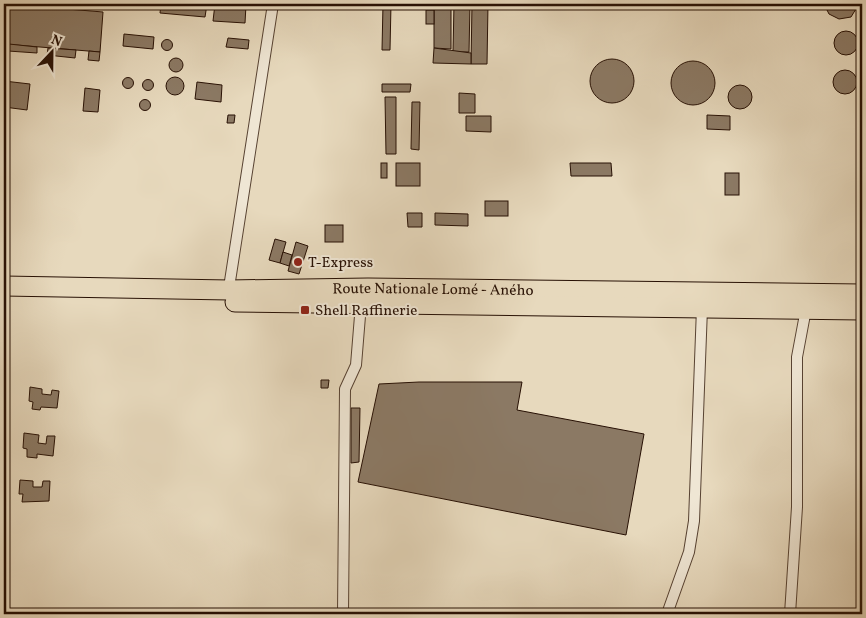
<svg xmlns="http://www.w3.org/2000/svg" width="866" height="618" viewBox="0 0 866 618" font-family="Vollkorn,serif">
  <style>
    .building { fill: #8b7964; stroke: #271004 }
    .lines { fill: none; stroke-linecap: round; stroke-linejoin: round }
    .street-casing { stroke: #574232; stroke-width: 12 }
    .highway-casing { stroke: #271004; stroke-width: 21 }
    .street { stroke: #efe6d4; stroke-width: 10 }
    .highway { stroke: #e7d9bd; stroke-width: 19 }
    .poi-dot { fill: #8f2418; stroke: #efe6d4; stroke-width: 2 }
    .labels { text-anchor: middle; stroke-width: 4; stroke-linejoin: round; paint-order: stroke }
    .poi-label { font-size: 15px; fill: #271004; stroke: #efe6d4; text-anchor: start }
    .street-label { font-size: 15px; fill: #271004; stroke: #efe6d4 }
  </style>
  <rect width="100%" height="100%" fill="#e7d9bd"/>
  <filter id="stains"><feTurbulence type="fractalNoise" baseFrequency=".004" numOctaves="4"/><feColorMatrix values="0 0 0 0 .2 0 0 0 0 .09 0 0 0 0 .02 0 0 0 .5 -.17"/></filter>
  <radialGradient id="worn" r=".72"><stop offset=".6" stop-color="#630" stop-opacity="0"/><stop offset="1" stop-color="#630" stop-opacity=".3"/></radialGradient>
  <g class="building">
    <path d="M7 4 103 12 100 52 4 44Z"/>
    <path d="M161 4H207L205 17 160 13Z"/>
    <path d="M215 4 246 5 245 23 213 21Z"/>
    <path d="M383 4H391L390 50H382Z"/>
    <path d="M434 4H451V49L434 48Z"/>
    <path d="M454 4H470L469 52H453Z"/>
    <path d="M472 4H488L487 64H471Z"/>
    <path d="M688 4H714L701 7Z"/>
    <path d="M824 4H859L851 17 839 19 829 14Z"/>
    <rect x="426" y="10" width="8" height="14"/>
    <circle cx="846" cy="43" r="12"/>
    <path d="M124 34 154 37 153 49 123 46Z"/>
    <path d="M228 38 249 40 248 49 226 47Z"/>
    <circle cx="167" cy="45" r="5.5"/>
    <path d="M9 44 37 47V53L8 51Z"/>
    <path d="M48 48 76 50 75 58 47 55Z"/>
    <path d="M434 48 471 53V64L433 63Z"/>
    <path d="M89 51 100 52 99 61 88 60Z"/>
    <circle cx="176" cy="65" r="7"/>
    <circle cx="612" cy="81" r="22"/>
    <circle cx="693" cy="83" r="22"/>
    <circle cx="845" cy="82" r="12"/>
    <circle cx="175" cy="86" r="9"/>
    <circle cx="128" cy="83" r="5.5"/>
    <circle cx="148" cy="85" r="5.5"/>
    <path d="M4 81 30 84 27 110 4 107Z"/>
    <path d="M197 82 222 85 221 102 195 99Z"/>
    <path d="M382 84H411L410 92H382Z"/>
    <circle cx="740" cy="97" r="12"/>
    <path d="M85 88 100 90 98 112 83 111Z"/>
    <path d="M459 93 475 94V113H459Z"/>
    <path d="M385 97H396V154H386Z"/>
    <circle cx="145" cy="105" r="5.5"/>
    <path d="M412 102H420L419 150 411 149Z"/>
    <path d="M228 115H235L234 123H227Z"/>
    <path d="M707 115 730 116V130L707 129Z"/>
    <path d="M466 116H491V132L466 131Z"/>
    <rect x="381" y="163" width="6" height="15"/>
    <rect x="396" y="163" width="24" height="23"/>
    <path d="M570 163H611L612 176H571Z"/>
    <rect x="725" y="173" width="14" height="22"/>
    <rect x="485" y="201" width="23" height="15"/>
    <path d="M407 213H422V227H408Z"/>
    <path d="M435 213 468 214V226L435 225Z"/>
    <rect x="325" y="225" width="18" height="17"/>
    <path d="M275 239 286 242 280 263 269 260Z"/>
    <path d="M296 242 308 246 299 274 288 271Z"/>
    <path d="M283 252 292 255 289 266 280 263Z"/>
    <path d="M321 380H329L328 388H321Z"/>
    <path d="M419 382H522L517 410 644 434 626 535 358 482 379 384Z"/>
    <path d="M30 387 42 389V394L51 395 52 390 59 391 57 408 41 407 40 410 32 409 33 402 29 401Z"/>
    <path d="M351 408H360L359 462 351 463Z"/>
    <path d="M24 433 39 435 38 443 46 444 47 436H55L53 456 37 454V458L27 457V449L23 448Z"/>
    <path d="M20 480 33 481V487H42L43 481H50L49 501 22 502 23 494H19Z"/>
  </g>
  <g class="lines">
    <g class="street-casing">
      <g id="street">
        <path d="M228 294 273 4"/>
        <path d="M343 614 345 389 356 365 360 316 366 302"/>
        <path d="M667 614 689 552 694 521 702 308"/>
        <path d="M790 614 797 507V357L806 309"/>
      </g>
    </g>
    <g class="highway-casing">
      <g id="highway">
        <path id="s1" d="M4 286 229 290 368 288 862 294"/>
        <path d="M235 302 862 310"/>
      </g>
    </g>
    <use href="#street" class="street"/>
    <use href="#highway" class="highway"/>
  </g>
  <g class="poi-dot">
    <circle cx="298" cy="262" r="5"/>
    <rect x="300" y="305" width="10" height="10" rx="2.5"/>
  </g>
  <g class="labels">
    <g class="poi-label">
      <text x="308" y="267">T-Express</text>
      <text x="315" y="315">Shell Raffinerie</text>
    </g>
    <g class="street-label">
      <text dy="5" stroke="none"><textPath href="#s1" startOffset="429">Route Nationale Lomé - Aného</textPath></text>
    </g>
  </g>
  <rect width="866" height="618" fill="none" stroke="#e7d9bd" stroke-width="20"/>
  <rect x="5" y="5" width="856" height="608" fill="none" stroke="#271004" stroke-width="2.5"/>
  <rect x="10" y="10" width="846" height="598" fill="none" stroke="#271004"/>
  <g transform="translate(52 52) rotate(22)" stroke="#efe6d4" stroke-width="4" paint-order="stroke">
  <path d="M0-4L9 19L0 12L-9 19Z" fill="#271004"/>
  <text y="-8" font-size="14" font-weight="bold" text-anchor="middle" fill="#271004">N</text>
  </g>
  <rect width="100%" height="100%" filter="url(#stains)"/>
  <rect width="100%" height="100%" fill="url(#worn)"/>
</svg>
